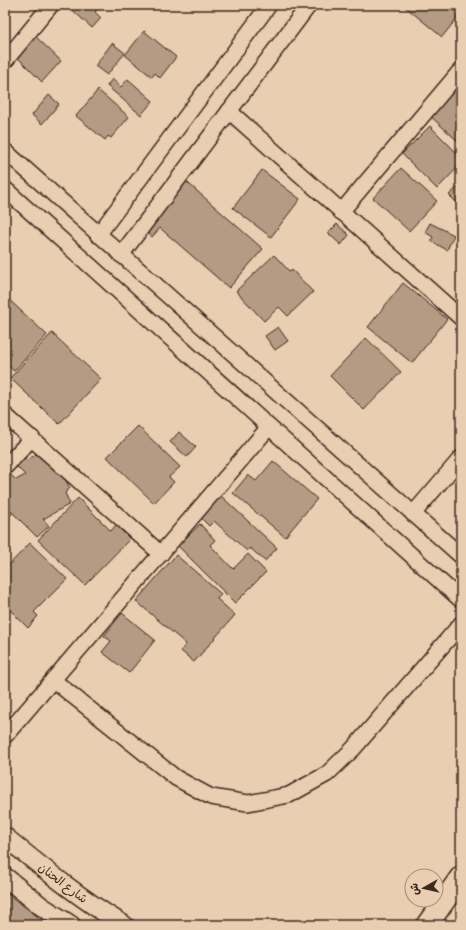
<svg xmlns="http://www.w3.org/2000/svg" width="466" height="930" viewBox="0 0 466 930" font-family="Delius,'Playpen Sans Arabic',sans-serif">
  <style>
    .building { fill: #b49b84; stroke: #3b2a1e }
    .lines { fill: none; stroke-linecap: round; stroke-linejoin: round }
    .minor-casing { stroke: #3b2a1e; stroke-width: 18 }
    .tertiary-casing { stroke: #3b2a1e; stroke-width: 21 }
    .secondary-casing { stroke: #3b2a1e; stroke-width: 24 }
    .minor { stroke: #eaceb1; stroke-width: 15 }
    .tertiary { stroke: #eaceb1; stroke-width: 18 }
    .secondary { stroke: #eaceb1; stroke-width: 21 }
    .labels { text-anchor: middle; stroke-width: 3; stroke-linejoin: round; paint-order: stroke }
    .street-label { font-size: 12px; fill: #3b2a1e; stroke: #eaceb1 }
  </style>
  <rect width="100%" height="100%" fill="#eaceb1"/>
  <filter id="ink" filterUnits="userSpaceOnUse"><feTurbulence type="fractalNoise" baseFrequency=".025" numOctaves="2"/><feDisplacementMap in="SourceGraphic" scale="8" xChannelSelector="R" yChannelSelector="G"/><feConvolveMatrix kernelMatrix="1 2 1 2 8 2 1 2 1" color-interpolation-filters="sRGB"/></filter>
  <g filter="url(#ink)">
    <g class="building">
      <path d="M67 5H101L95 12 101 18 92 28Z"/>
      <path d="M403 5H461V13L442 37Z"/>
      <path d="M28 29 61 61 42 82 9 49Z"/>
      <path d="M144 31 176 57 160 78 155 73 152 77 125 55Z"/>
      <path d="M112 43 125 53 107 75 95 66Z"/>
      <path d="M112 79 121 87 128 79 153 101 141 115 107 86Z"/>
      <path d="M456 82 461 87V144L428 114Z"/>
      <path d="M98 90 129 117 111 138 108 136 105 140 76 116Z"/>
      <path d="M49 95 59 104 42 124 32 115Z"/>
      <path d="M430 126 461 157V164L437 189 402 154Z"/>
      <path d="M401 168 437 201 409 231 373 198Z"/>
      <path d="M262 170 300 199 271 237 233 208Z"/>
      <path d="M181 177 263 249 229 288 160 228 152 237 139 226Z"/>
      <path d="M461 184V207L449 195Z"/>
      <path d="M430 223 454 235 447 250 431 241 433 237 425 232Z"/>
      <path d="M337 224 349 235 341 245 328 233Z"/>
      <path d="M274 255 290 272 292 270 313 292 288 316 279 307 264 321 236 291Z"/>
      <path d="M403 283 447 319 412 363 368 327Z"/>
      <path d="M5 296 47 335 14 371 5 363Z"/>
      <path d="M278 327 288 341 275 350 265 336Z"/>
      <path d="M52 333 101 379 59 424 10 378Z"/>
      <path d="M366 338 401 372 364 410 330 376Z"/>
      <path d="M138 426 180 467 169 477 174 482 154 503 107 457Z"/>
      <path d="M179 432 196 447 187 457 170 442Z"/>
      <path d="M38 453 65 479 70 488 65 493 70 504 43 519 49 526 37 537 8 508 12 515 5 507V479L10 474 16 480 25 475 13 463 22 455 27 460Z"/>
      <path d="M273 461 317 499 285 537 233 493 248 475 256 481Z"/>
      <path d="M221 496 277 548 265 561 250 548 247 551 214 521 209 526 201 518Z"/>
      <path d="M78 498 111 531 116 525 130 539 85 585 38 540Z"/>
      <path d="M200 524 215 540 210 545 233 569 248 554 266 572 235 603 178 546Z"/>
      <path d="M30 543 67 579 34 612 38 616 28 628 5 605V569Z"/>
      <path d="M176 555 221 594 217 599 235 615 194 662 181 651 186 644 136 601Z"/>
      <path d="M122 613 155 640 129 673 102 652 111 641 104 636Z"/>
      <path d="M5 892 49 925H5Z"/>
    </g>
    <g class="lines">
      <g class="minor-casing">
        <g id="minor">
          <path d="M5 61 51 5"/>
          <path d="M229 111 461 318"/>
          <path d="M5 151 461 556"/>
          <path d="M5 189 461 600"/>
          <path d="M341 212 461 70"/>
          <path d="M98 235 269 5"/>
          <path d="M121 255 309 5"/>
          <path d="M5 415 161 554"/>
          <path d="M5 467 32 438"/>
          <path d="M413 514 461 458"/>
          <path d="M53 680 176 778 211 797 248 803 289 795 327 774 353 749 461 624"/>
          <path d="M5 736 269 427"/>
        </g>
      </g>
      <g class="tertiary-casing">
        <g id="tertiary">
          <path d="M5 837C43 868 82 900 124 925"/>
          <path d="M5 877 41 906 71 925"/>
        </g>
      </g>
      <g class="secondary-casing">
        <path id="secondary" d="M427 925 461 877"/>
      </g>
      <use href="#minor" class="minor"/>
      <use href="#tertiary" class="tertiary"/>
      <use href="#secondary" class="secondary"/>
    </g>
  </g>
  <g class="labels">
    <g class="street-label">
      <text transform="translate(63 883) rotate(37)" y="4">شارع الحنان</text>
    </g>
  </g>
  <rect width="466" height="930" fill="none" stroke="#eaceb1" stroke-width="20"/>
  <rect x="10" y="10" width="446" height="910" fill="none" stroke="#3b2a1e" stroke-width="1.5" filter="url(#ink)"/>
  <g transform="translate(424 888) rotate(262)"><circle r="19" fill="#eaceb1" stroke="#a48c76"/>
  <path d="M0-3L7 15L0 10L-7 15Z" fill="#3b2a1e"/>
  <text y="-6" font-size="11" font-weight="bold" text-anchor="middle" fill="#3b2a1e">ش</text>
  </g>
</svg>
